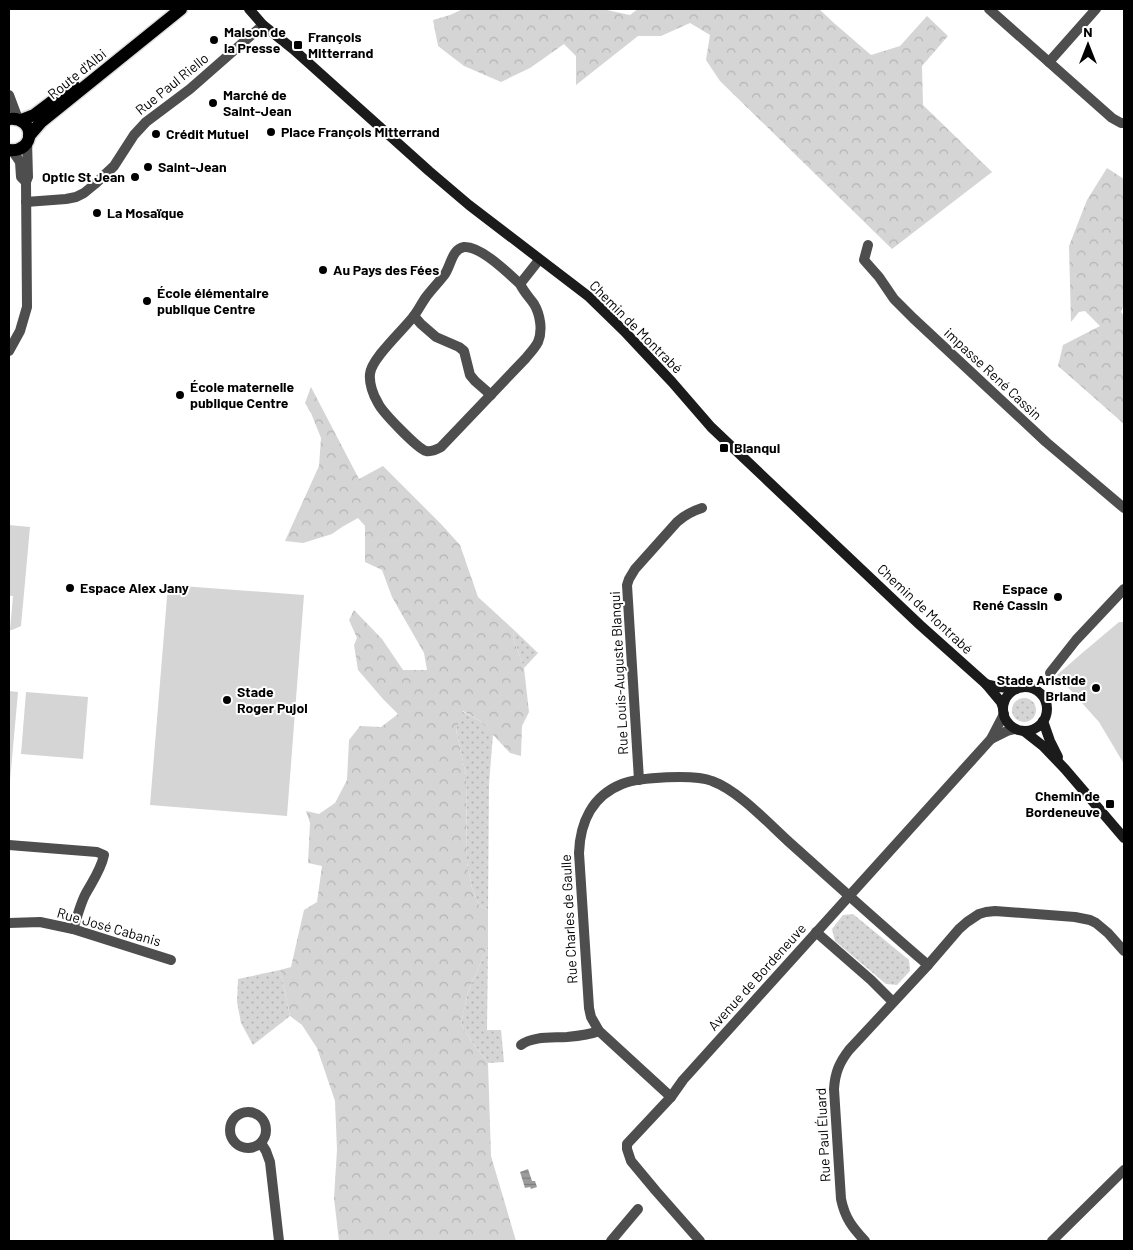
<svg xmlns="http://www.w3.org/2000/svg" width="1133" height="1250" viewBox="0 0 1133 1250" font-family="Barlow,sans-serif">
  <style>
    .grass { fill: url(#grass-dots) }
    .forest { fill: url(#forest-crowns) }
    .garden { fill: #d5d5d5 }
    .water { fill: url(#water-rules) }
    .lines { fill: none; stroke-linecap: round; stroke-linejoin: round }
    .primary-casing { stroke: #dbdbdb; stroke-width: 15 }
    .street { stroke: #4e4e4e; stroke-width: 10 }
    .secondary { stroke: #1b1b1b; stroke-width: 10 }
    .primary { stroke: #000; stroke-width: 12 }
    .poi-dot { fill: #000; stroke: #fff; stroke-width: 2 }
    .labels { text-anchor: middle; stroke-width: 4; stroke-linejoin: round; paint-order: stroke }
    .poi-label { font-size: 14px; font-weight: bold; fill: #000; stroke: #fff; text-anchor: start }
    .street-label { font-size: 14px; fill: #000; stroke: #fff }
  </style>
  <defs>
    <pattern id="grass-dots" width="8" height="8" patternUnits="userSpaceOnUse" patternTransform="scale(1.25)"><rect width="8" height="8" fill="#d5d5d5"/><path d="M2 2h.1M6 6h.1" fill="none" stroke="#b5b5b5" stroke-width="1.8" stroke-linecap="round"/></pattern>
    <pattern id="forest-crowns" width="20" height="18" patternUnits="userSpaceOnUse" patternTransform="scale(1.25)"><rect width="20" height="18" fill="#d5d5d5"/><path d="M2 6a3 3 0 1 1 6 0M12 15a3 3 0 1 1 6 0" fill="none" stroke="#b5b5b5"/></pattern>
    <pattern id="water-rules" width="6" height="5" patternUnits="userSpaceOnUse" patternTransform="scale(1.25)"><rect width="6" height="5" fill="#9c9c9c"/><path d="M0 2.5h6" fill="none" stroke="#7d7d7d"/></pattern>
  </defs>
  <rect width="100%" height="100%" fill="#fff"/>
  <g class="grass">
    <path d="M514 630 538 653 524 668 513 638Z"/>
    <circle cx="1024" cy="710" r="12"/>
    <path d="M462 711 480 721 493 734 489 784 488 910 479 905 472 888 467 863 466 775 456 730Z"/>
    <path d="M853 914 909 960 910 971 897 985 886 984 835 941 832 929 843 915Z"/>
    <path d="M488 946 487 1030H501L504 1062 488 1063 472 1042 461 1024 468 992Z"/>
    <path d="M280 970 290 1016 253 1045 241 1023 237 1002 238 979Z"/>
  </g>
  <g class="forest">
    <path d="M463 9H602L630 15 638 9H819L834 23 871 55 900 46 927 16 948 36 922 66 923 105 992 172 892 249 720 81 706 60 710 35 690 23 661 36H638L576 85V56L564 44 530 68 501 82 464 66 438 46 433 20 450 15Z"/>
    <path d="M1107 168 1124 179V304L1121 312 1124 316V424L1058 366 1063 345 1100 326 1085 311 1079 312 1071 322 1069 246 1087 200Z"/>
    <path d="M311 387 359 479 383 466 441 524 460 545 478 597 514 630 513 638 524 668 529 712 522 726 521 756 510 753 480 721 463 711 456 730 466 775 467 863 472 888 479 905 488 910V946L468 992 461 1024 472 1042 488 1063 491 1156 516 1241H339L334 1198 337 1150 335 1101 317 1048 302 1025 290 1016 280 970 291 967 304 910 317 902 322 866 308 863 310 823 306 811 319 814 335 803 347 780 349 740 360 726 381 727 398 714 383 699 358 670 354 645 357 638 349 620 354 610 382 639 403 670H427L424 653 392 597 382 570 365 562V526L358 518 342 527 332 534 303 543 285 541 319 466 321 438 311 413 305 403Z"/>
  </g>
  <g class="garden">
    <path d="M9 525 30 527 21 626 12 630H10L13 596H9Z"/>
    <path d="M168 585 304 595 287 816 150 805Z"/>
    <path d="M1119 622H1124V764L1099 722 1057 675 1081 654Z"/>
    <path d="M9 691 18 692 9 792Z"/>
    <path d="M26 692 88 697 83 759 21 754Z"/>
  </g>
  <path class="water" d="M528 1169 532 1181H535L537 1187 531 1189 530 1187 525 1188 520 1172Z"/>
  <g class="lines">
    <g class="primary-casing">
      <g id="primary">
        <path d="M9 119C36 116 36 153 9 150"/>
        <path d="M21 120 34 115 50 103 74 86"/>
        <path d="M29 136 41 122 181 9"/>
      </g>
    </g>
    <g class="street">
      <path d="M989 9 1112 118 1121 123H1124"/>
      <path d="M1049 62 1096 9"/>
      <path d="M9 95 18 119"/>
      <path d="M12 150 20 162 21 177 26 182"/>
      <path d="M26 202 66 199 76 197 84 193 95 184 114 166 134 135 146 122 190 89 263 25"/>
      <path d="M868 245 864 260 879 277 894 299 913 318 1046 442 1124 508"/>
      <path d="M520 284C524 292 529 297 534 304 540 314 543 330 538 342 535 348 530 353 526 358L441 447C436 450 432 452 426 451 418 449 382 412 378 403 373 395 369 383 370 374 371 359 403 330 413 317 418 311 421 304 426 297 432 289 439 282 445 274 451 265 452 249 464 247 481 246 508 273 520 284L539 260"/>
      <path d="M414 316 421 324 436 337 459 347 464 351 470 375 475 381 491 395"/>
      <path d="M9 351 20 331 27 307 26 182 28 177 27 141"/>
      <path d="M1050 673 1076 640 1124 589"/>
      <path d="M991 739 1007 731 1015 729"/>
      <path d="M639 780 627 585 629 579 635 569 677 522C685 515 692 511 702 508"/>
      <path d="M9 845 97 852 104 855C101 870 92 882 85 895 80 905 77 918 73 929"/>
      <path d="M9 923 40 922 73 929 171 960"/>
      <path d="M816 932 871 980 893 1002"/>
      <path d="M521 1045C533 1036 552 1038 567 1037 578 1036 589 1035 599 1031"/>
      <path d="M671 1097 599 1031 591 1017 589 1008 579 853C580 823 592 796 622 784 639 777 695 774 712 781 739 791 767 822 789 842 835 883 881 925 928 965"/>
      <circle cx="248" cy="1130" r="18"/>
      <path d="M261 1143 266 1151 270 1162 279 1241"/>
      <path d="M611 1241 638 1209"/>
      <path d="M700 1241 656 1191 631 1161 627 1149V1144L671 1097 683 1080 991 739 1004 714"/>
      <path d="M865 1241C852 1227 845 1218 841 1199L834 1089C835 1073 839 1063 849 1050L928 965 959 929 967 922 979 914 986 912 995 911 1075 917 1090 920 1096 923 1108 933 1124 951"/>
      <path d="M1052 1241 1124 1170"/>
    </g>
    <g class="secondary">
      <path d="M249 9 263 25 293 49 429 171 469 205 588 296 626 333 672 382 711 427 920 625 986 684 1001 702 1003 708"/>
      <path d="M986 684 999 687 1016 689"/>
      <circle cx="1025" cy="709" r="22"/>
      <path d="M1043 721 1050 741 1058 757"/>
      <path d="M1024 731 1043 746 1065 769 1124 838"/>
    </g>
    <use href="#primary" class="primary"/>
  </g>
  <g class="poi-dot">
    <circle cx="214" cy="40" r="5"/>
    <rect x="293" y="40" width="10" height="10" rx="2.5"/>
    <circle cx="213" cy="103" r="5"/>
    <circle cx="271" cy="132" r="5"/>
    <circle cx="156" cy="134" r="5"/>
    <circle cx="148" cy="167" r="5"/>
    <circle cx="135" cy="177" r="5"/>
    <circle cx="97" cy="213" r="5"/>
    <circle cx="323" cy="270" r="5"/>
    <circle cx="147" cy="301" r="5"/>
    <circle cx="180" cy="395" r="5"/>
    <rect x="719" y="443" width="10" height="10" rx="2.5"/>
    <circle cx="70" cy="588" r="5"/>
    <circle cx="1058" cy="597" r="5"/>
    <circle cx="1096" cy="688" r="5"/>
    <circle cx="227" cy="700" r="5"/>
    <rect x="1105" y="799" width="10" height="10" rx="2.5"/>
  </g>
  <g class="labels">
    <g class="poi-label">
      <text x="224" y="37">Maison de<tspan x="224" dy="16">la Presse</tspan></text>
      <text x="308" y="42">François<tspan x="308" dy="16">Mitterrand</tspan></text>
      <text x="223" y="100">Marché de<tspan x="223" dy="16">Saint-Jean</tspan></text>
      <text x="281" y="137">Place François Mitterrand</text>
      <text x="166" y="139">Crédit Mutuel</text>
      <text x="158" y="172">Saint-Jean</text>
      <text x="125" y="182" text-anchor="end">Optic St Jean</text>
      <text x="107" y="218">La Mosaïque</text>
      <text x="333" y="275">Au Pays des Fées</text>
      <text x="157" y="298">École élémentaire<tspan x="157" dy="16">publique Centre</tspan></text>
      <text x="190" y="392">École maternelle<tspan x="190" dy="16">publique Centre</tspan></text>
      <text x="734" y="453">Blanqui</text>
      <text x="80" y="593">Espace Alex Jany</text>
      <text x="1048" y="594" text-anchor="end">Espace<tspan x="1048" dy="16">René Cassin</tspan></text>
      <text x="1086" y="685" text-anchor="end">Stade Aristide<tspan x="1086" dy="16">Briand</tspan></text>
      <text x="237" y="697">Stade<tspan x="237" dy="16">Roger Pujol</tspan></text>
      <text x="1100" y="801" text-anchor="end">Chemin de<tspan x="1100" dy="16">Bordeneuve</tspan></text>
    </g>
    <g class="street-label">
      <text transform="translate(77 74) rotate(-39)" y="5">Route d'Albi</text>
      <text transform="translate(172 84) rotate(-39)" y="5">Rue Paul Riello</text>
      <text transform="translate(636 327) rotate(45)" y="5">Chemin de Montrabé</text>
      <text transform="translate(993 374) rotate(43)" y="5">impasse René Cassin</text>
      <text transform="translate(925 609) rotate(43)" y="5">Chemin de Montrabé</text>
      <text transform="translate(619 673) rotate(-93)" y="5">Rue Louis-Auguste Blanqui</text>
      <text transform="translate(569 919) rotate(-93)" y="5">Rue Charles de Gaulle</text>
      <text transform="translate(109 927) rotate(16)" y="5">Rue José Cabanis</text>
      <text transform="translate(757 977) rotate(-48)" y="5">Avenue de Bordeneuve</text>
      <text transform="translate(823 1135) rotate(-93)" y="5">Rue Paul Éluard</text>
    </g>
  </g>
  <rect width="1133" height="1250" fill="none" stroke="#000000" stroke-width="20"/>
  <g transform="translate(1088 45)" stroke="#ffffff" stroke-width="4" paint-order="stroke">
  <path d="M0-4L9 19L0 12L-9 19Z" fill="#000000"/>
  <text y="-8" font-size="14" font-weight="bold" text-anchor="middle" fill="#000000">N</text>
  </g>
</svg>
